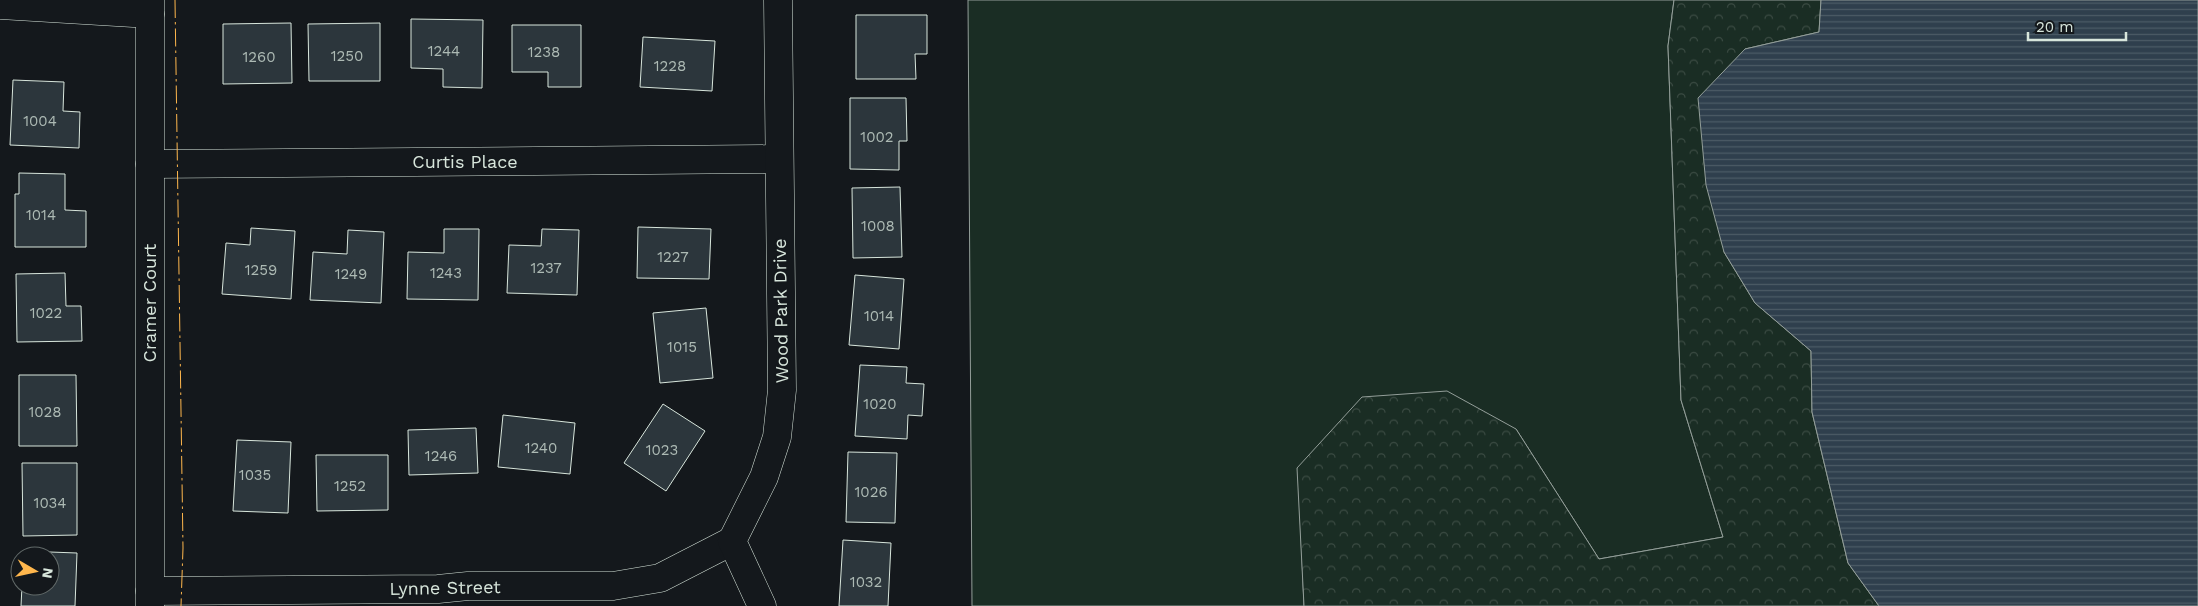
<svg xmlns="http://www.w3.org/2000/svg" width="2198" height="606" viewBox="0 0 2198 606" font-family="'Work Sans',sans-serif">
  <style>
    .grass { fill: #1a2d24; stroke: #939e99 }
    .forest { fill: url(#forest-crowns); stroke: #939e99 }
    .water { fill: url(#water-rules); stroke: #939e99 }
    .building { fill: #2c363c; stroke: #d8e6dc }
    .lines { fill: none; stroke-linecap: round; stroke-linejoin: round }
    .minor-casing { stroke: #d8e6dc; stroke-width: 29 }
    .minor { stroke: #14181c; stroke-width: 28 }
    .power { stroke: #ffb74d; stroke-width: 1; stroke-dasharray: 18 4 2.5 4; stroke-linecap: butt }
    .labels { text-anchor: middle; stroke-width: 4; stroke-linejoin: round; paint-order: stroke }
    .number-label { font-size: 15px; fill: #adbab4 }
    .street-label { font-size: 18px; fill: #d8e6dc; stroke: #14181c }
  </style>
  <defs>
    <pattern id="forest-crowns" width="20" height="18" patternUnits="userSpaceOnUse" patternTransform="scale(1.25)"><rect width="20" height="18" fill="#1a2d24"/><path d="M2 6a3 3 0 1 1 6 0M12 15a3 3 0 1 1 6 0" fill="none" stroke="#3b4b43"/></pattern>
    <pattern id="water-rules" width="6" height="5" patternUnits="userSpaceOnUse" patternTransform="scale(1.25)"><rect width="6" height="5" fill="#2f3f4d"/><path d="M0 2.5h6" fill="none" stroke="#4c5b66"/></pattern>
  </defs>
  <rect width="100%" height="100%" fill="#14181c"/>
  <path class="grass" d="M968 0H1674L1668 46 1681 400 1723 537 1599 559 1516 429 1298 468 1304 606H972Z"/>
  <path class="forest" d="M1674 0H1821L1819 32 1745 49 1724 252 1755 303 1811 351 1812 412 1848 563 1879 606H1304L1297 468 1362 397 1447 391 1516 429 1599 559 1723 537 1681 400 1668 46Z"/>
  <path class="water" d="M1821 0H2198V606H1879L1848 563 1812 412 1811 351 1755 303 1724 252 1706 185 1698 98 1745 49 1819 32Z"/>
  <g class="building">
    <path d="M856 15H927V54H915L916 79H856Z"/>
    <path d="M411 19 483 20 482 88 443 87V69L411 68Z"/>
    <path d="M291 23 292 83 223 84V24Z"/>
    <path d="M380 23V81H309L308 24Z"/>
    <path d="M512 25H581V87H548V72H512Z"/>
    <path d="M643 37 715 41 712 91 640 87Z"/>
    <path d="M13 80 64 82 63 111 80 112 79 148 10 145Z"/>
    <path d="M850 98H906L907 141H899V170L850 169Z"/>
    <path d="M19 173 65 174V210L86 211V247H15V194H19Z"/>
    <path d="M900 187 902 257 853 258 852 188Z"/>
    <path d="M638 227 711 229 709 279 637 278Z"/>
    <path d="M251 228 295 231 291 299 222 294 226 243 250 245Z"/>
    <path d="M444 229H479L478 300 407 299 408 252 444 253Z"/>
    <path d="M542 229 579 230 577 295 507 293 509 245 541 246Z"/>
    <path d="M348 230 384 232 381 303 310 300 313 252 347 254Z"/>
    <path d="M65 273 66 306H81L82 341 17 342 16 274Z"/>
    <path d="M855 275 904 279 899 349 849 345Z"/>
    <path d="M706 308 713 378 660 383 653 313Z"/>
    <path d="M860 365 907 367 906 383 924 384 922 416 908 415 907 439 855 436Z"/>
    <path d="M19 375H76L77 446H19Z"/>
    <path d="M663 404 705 431 666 491 624 463Z"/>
    <path d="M503 415 575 423 570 474 498 467Z"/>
    <path d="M476 428 478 473 409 475 408 430Z"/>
    <path d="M237 440 291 442 288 513 233 511Z"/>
    <path d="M848 452 897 453 895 523 846 522Z"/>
    <path d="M316 455H388V510L317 511Z"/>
    <path d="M22 463H77V535L23 536Z"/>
    <path d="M843 540 891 543 888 606H839Z"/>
    <path d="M23 551 77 553 75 606H21L22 586H50V556H23Z"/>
  </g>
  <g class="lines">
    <g class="minor-casing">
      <g id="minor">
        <path d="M0 5 150 14"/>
        <path d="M150 164 779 159"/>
        <path d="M150 591 438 589 468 586H613L660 578 732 541"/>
        <path d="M150 606V0"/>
        <path d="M762 606 732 541 764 477 777 437 782 390 778 0"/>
      </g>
    </g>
    <use href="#minor" class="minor"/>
    <path class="power" d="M175 0 183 548 181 606"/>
  </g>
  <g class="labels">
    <g class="number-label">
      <text x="444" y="56">1244</text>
      <text x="544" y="57">1238</text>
      <text x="347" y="61">1250</text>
      <text x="259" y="62">1260</text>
      <text x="670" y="71">1228</text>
      <text x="40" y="126">1004</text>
      <text x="877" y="142">1002</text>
      <text x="41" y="220">1014</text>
      <text x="878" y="231">1008</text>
      <text x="673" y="262">1227</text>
      <text x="546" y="273">1237</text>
      <text x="261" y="275">1259</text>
      <text x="446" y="278">1243</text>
      <text x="351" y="279">1249</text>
      <text x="46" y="318">1022</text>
      <text x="879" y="321">1014</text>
      <text x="682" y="352">1015</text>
      <text x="880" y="409">1020</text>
      <text x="45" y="417">1028</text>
      <text x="541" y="453">1240</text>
      <text x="662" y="455">1023</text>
      <text x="441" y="461">1246</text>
      <text x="255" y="480">1035</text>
      <text x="350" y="491">1252</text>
      <text x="871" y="497">1026</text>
      <text x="50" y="508">1034</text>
      <text x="866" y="587">1032</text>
    </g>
    <g class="street-label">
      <text x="465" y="168">Curtis Place</text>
      <text transform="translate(150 303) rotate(-90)" y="6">Cramer Court</text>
      <text transform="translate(781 311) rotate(-91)" y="6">Wood Park Drive</text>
      <text transform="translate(445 588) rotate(-1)" y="6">Lynne Street</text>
    </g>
  </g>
  <g transform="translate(35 571) rotate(99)"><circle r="24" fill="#14181c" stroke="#626a69"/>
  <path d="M0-4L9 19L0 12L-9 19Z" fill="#ffb74d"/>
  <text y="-8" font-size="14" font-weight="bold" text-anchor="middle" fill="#d8e6dc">N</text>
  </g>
  <path d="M2028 32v8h98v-8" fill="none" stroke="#d8e6dc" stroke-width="2.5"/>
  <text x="2036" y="32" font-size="15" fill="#d8e6dc" stroke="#14181c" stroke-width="4" paint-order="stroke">20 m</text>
</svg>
